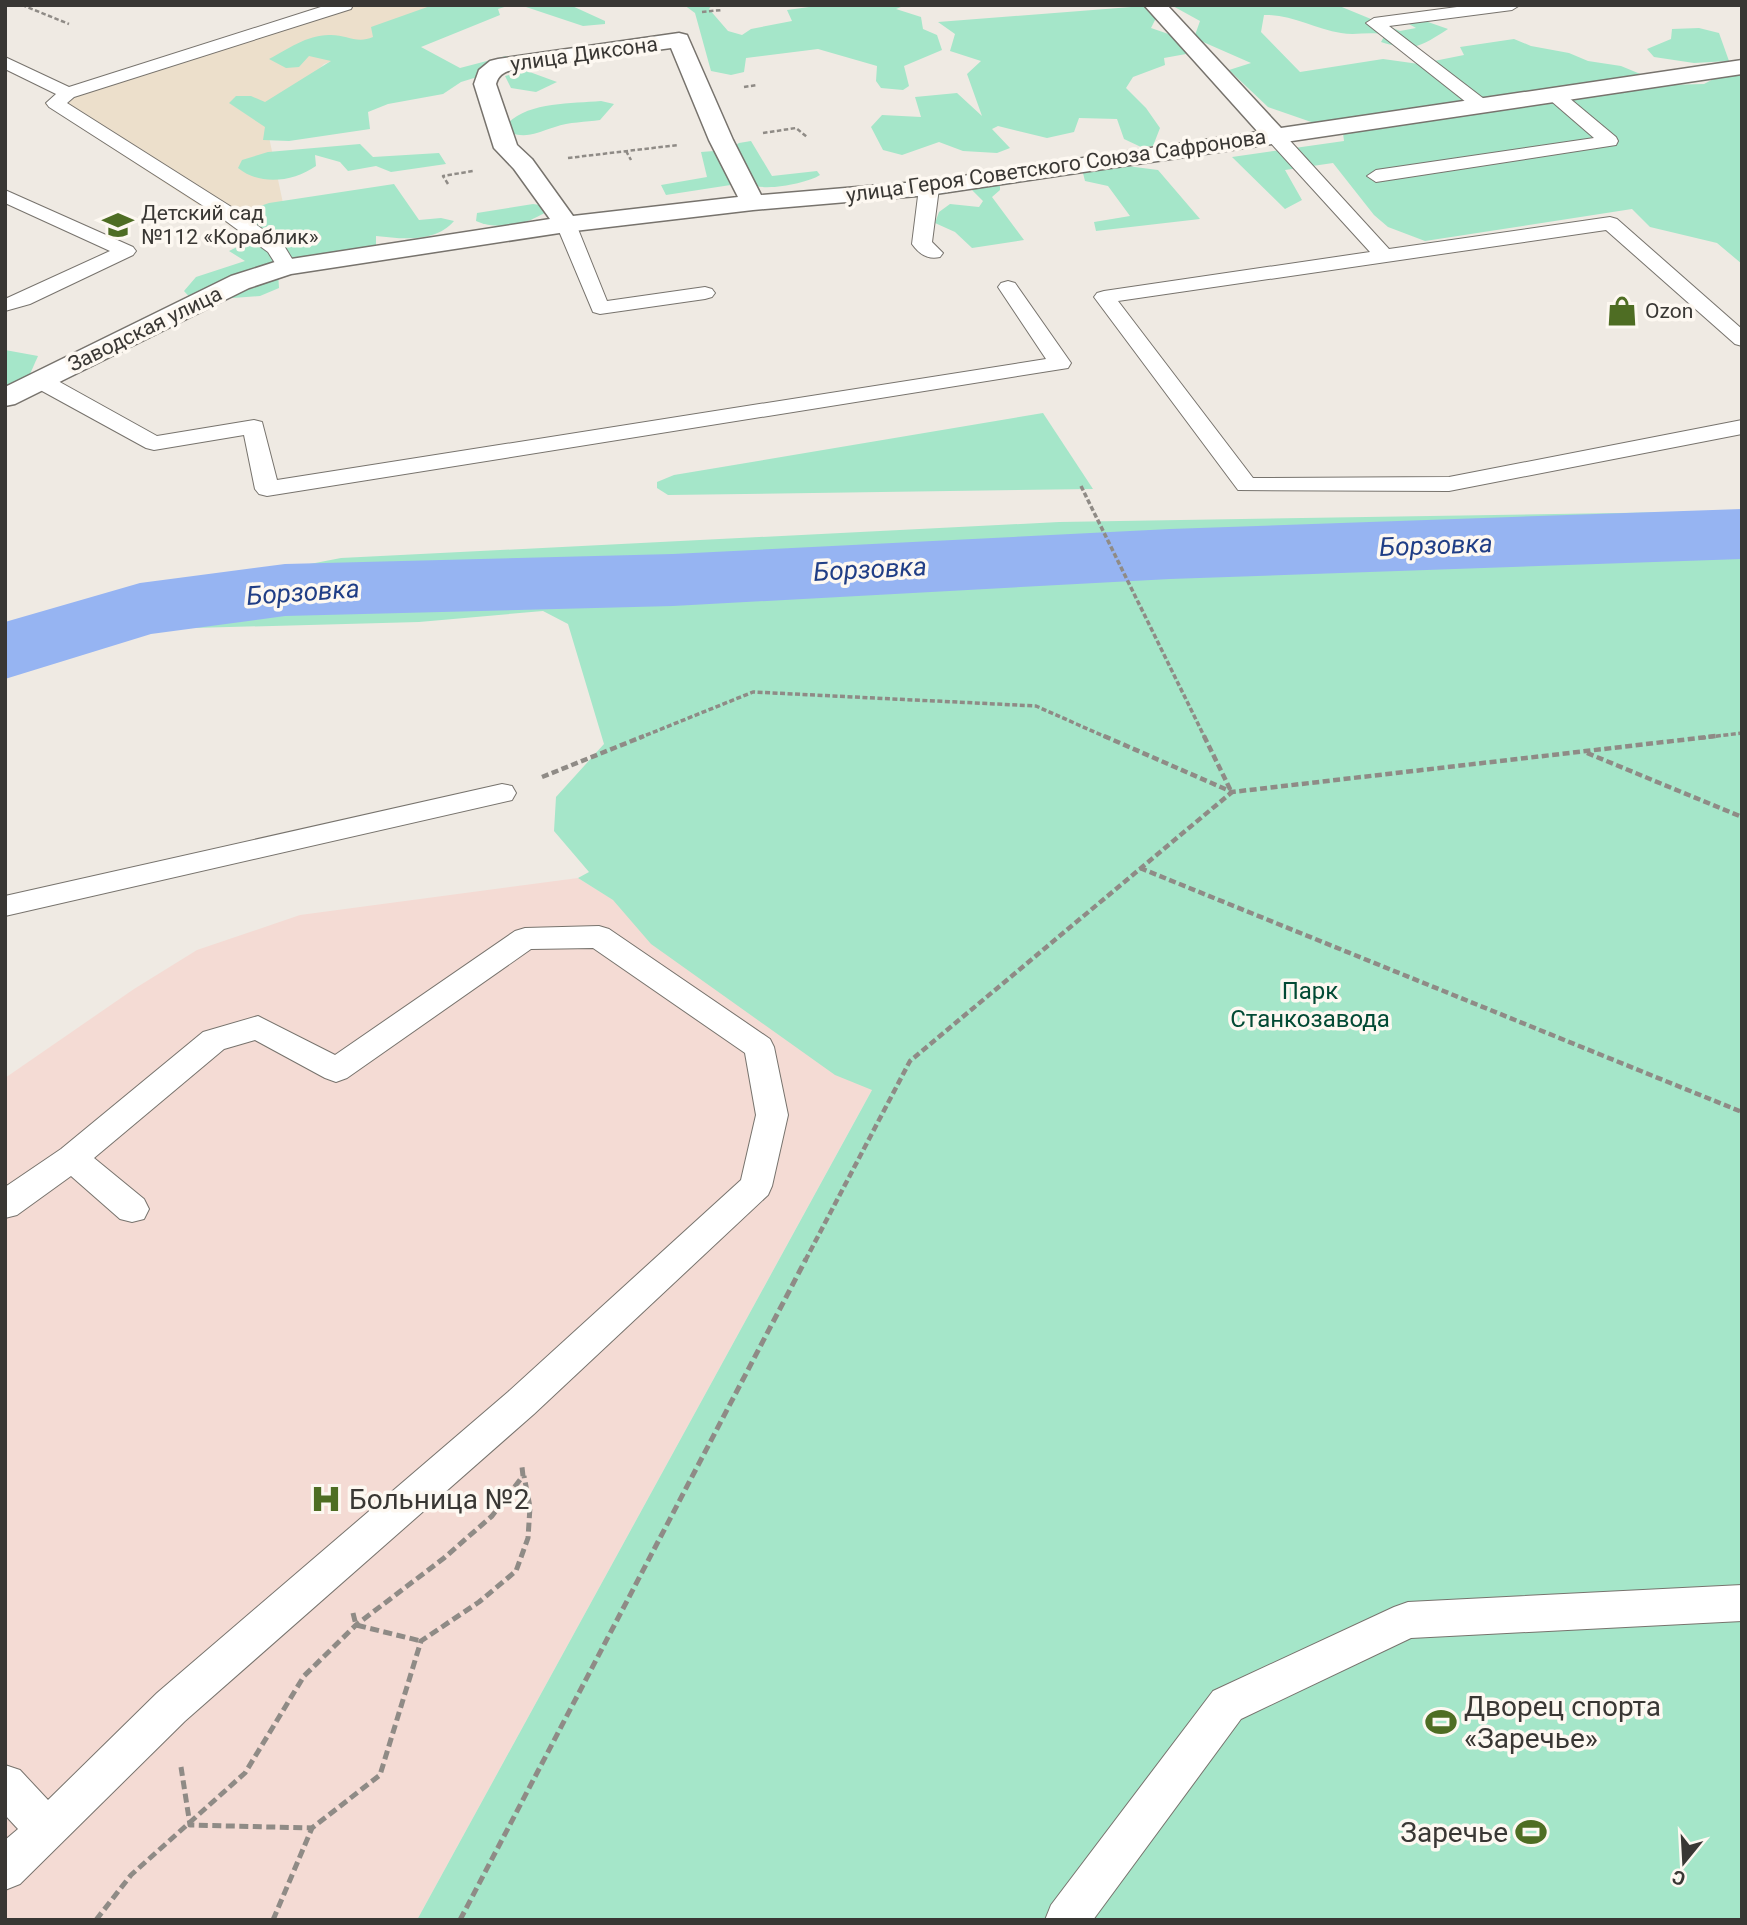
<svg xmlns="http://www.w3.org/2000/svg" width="1747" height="1925" viewBox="0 0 1747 1925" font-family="Roboto,sans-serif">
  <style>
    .industrial { fill: #ecdfcb }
    .medical { fill: #f4dbd4 }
    .green { fill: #a5e6c9 }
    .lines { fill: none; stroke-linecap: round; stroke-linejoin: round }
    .river { fill: #96b4f2; fill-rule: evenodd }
    .lane-casing { stroke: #77736d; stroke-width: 2 }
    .street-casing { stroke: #77736d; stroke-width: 3 }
    .path-far3 { stroke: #8f8b86; stroke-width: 2.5; stroke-dasharray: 4.5 2.5; stroke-linecap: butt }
    .path-far2 { stroke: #8f8b86; stroke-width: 3.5; stroke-dasharray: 5 2.5; stroke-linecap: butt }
    .path-far1 { stroke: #8f8b86; stroke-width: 4.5; stroke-dasharray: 7 3.5; stroke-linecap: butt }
    .path { stroke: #8f8b86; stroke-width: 5; stroke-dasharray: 9 4.5; stroke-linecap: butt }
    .lane { fill: #fff; fill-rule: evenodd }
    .street { fill: #fff; fill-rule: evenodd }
    .labels { text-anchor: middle; stroke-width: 7; stroke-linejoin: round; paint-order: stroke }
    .far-street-label { font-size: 21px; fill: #393734; stroke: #fdf8f1 }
    .far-poi-label { font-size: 21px; fill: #393734; stroke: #fdf8f1; text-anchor: start }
    .park-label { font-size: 24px; fill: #024a34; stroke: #fdf8f1 }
    .water-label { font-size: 26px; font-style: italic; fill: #203e86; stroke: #fdf8f1 }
    .near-poi-label { font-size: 28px; fill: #393734; stroke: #fdf8f1; text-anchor: start }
  </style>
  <rect width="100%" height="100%" fill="#efeae3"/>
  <path class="industrial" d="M335 5H492L324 64 266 123 294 255 260 245 44 104Z"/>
  <path class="medical" d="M578 878 884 1068 417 1920H5V1078L134 989 197 950 300 915Z"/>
  <g class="green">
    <path d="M433 5H511L498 9 500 15 421 47 460 68 506 56 513 66 461 82 443 94 388 104 368 112 370 129 289 141 263 140 265 127 229 103 236 96H251L265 102 331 61 309 56 299 67 286 68 269 59C288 49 308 34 331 35 347 35 357 44 373 37L371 27Z"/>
    <path d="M520 5H570L605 21V24L583 26Z"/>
    <path d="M684 5H712L709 9 728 31 742 35 751 29 792 21 787 10 809 7 807 5H906L896 9 921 17 923 29 937 35 942 50 904 66 909 86 903 90 881 88 876 81 877 66 818 49 746 58 744 72 731 75 711 71 695 13Z"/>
    <path d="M1171 5H1337L1400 31 1416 28 1402 20 1408 15 1448 29C1420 47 1413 52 1381 42L1385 35C1370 31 1356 36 1341 33 1315 29 1291 14 1264 15L1261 32 1300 72 1383 59 1419 64 1464 55 1460 47 1514 39 1531 46 1569 53 1588 61 1621 66 1667 85 1704 84 1723 74H1742V264L1717 243 1650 227 1632 209 1425 241 1388 227 1374 215 1333 163 1285 170 1302 200 1285 209 1232 157 1344 141 1343 133 1268 107 1229 70 1251 63 1194 38 1200 21Z"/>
    <path d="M1144 6 1158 14 1151 28 1183 39 1186 54 1164 58 1165 65 1133 77 1126 88 1146 108 1160 128 1153 146 1141 147 1124 139 1117 119 1079 118 1074 132 1047 138 998 126 992 129 1010 148 997 153 963 151 939 142 902 155 883 150 871 127 882 115 921 117 915 97 957 93 982 116 967 74 981 61 950 51 955 34 938 22Z"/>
    <path d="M1699 28 1719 33 1729 61 1694 63 1654 57 1647 49 1671 39 1672 29Z"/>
    <path d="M527 71 557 82 536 92 511 88 505 76Z"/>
    <path d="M601 101 614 104 600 120C586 122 569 122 555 127 533 134 525 140 502 130 522 101 569 104 601 101Z"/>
    <path d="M751 141 772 176 817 171 820 175C808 183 761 193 750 183 741 176 736 158 731 148L739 143Z"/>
    <path d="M360 144 373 157 439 153 446 164 391 172 376 166 348 171 340 162 315 155 316 166C293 182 260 186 238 168L242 160 268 152Z"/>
    <path d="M714 151 728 158 737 184 666 195 661 185 707 177 701 152Z"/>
    <path d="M1127 166 1158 170 1200 219 1096 231 1094 222 1130 216 1108 186 1085 181 1083 173Z"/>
    <path d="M1000 183V190L992 197 1024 240 972 248 955 232 935 223 939 212 950 204 979 207 983 201 969 187Z"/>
    <path d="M394 184 419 220 441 218 454 221C435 243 403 239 376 236V245L278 272 279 288 260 296 193 301 184 291 196 277 245 261 229 251 266 233 252 221 249 210 269 203Z"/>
    <path d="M533 204 553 207C533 223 501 232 476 221L477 213Z"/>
    <path d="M5 350 38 356 26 383 5 387Z"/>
    <path d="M1043 413 1093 489 668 495 657 488V482L674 475Z"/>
    <path d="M1742 511V1920H417L872 1090 835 1075 651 944 613 900 578 878 589 872 554 831 556 797 604 744 568 624 543 611 419 622 157 629 5 664V630L54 613 341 558 1059 522Z"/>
  </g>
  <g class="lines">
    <path class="river" d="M1742 509V559L1170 579 673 606 285 616 151 634 5 679V622L140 583 285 564 673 554 1170 529Z"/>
    <g class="lane-casing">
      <g id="lane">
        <path d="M327 5H353L351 9 74 97 67 103 233 208 283 244 297 267 294 271H280L268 252 219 216 49 107 46 103 56 94 5 69V57L69 87Z"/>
        <path d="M1472 5H1520L1512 10 1389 26 1488 102 1491 106 1482 111 1476 110 1366 23 1374 18Z"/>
        <path d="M1556 91 1562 92 1616 137 1618 141 1616 145 1376 182 1367 176 1376 170 1594 138 1550 100 1547 96Z"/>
        <path d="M1275 130 1282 132 1389 249 1610 217 1617 219 1742 329V346L1735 344 1606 230 1118 301 1253 478 1449 477 1742 420V434L1449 491 1238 490 1094 297 1097 293 1104 291 1370 252 1268 140 1266 136 1268 132Z"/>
        <path d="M929 182 939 188 932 242 943 253 940 257C928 260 919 254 912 244L919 188Z"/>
        <path d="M5 190 133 247 136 251 133 255 30 304 5 311V299L110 251 5 203Z"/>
        <path d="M566 218 576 224 607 301 705 287 712 289 715 293 712 297 705 299 600 314 593 312 556 224Z"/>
        <path d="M1008 281 1015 283 1071 363 1068 368 267 496 259 494 255 489 244 435 154 450 146 448 33 386 30 381 33 376H49L157 436 254 420 262 422 277 480 1046 359 998 287 1001 283Z"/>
        <path d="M502 784 512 786 516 793 512 800 5 916V896Z"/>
        <path d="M599 926 609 929 770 1039 774 1047 788 1115 772 1186 768 1195 534 1414 185 1721 20 1884 5 1890V1840L18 1829 5 1815V1765L20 1770 48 1800 157 1693 508 1392 741 1180 756 1115 745 1053 593 948 531 949 347 1078 336 1082 325 1078 255 1040 224 1049 94 1158 144 1199 149 1209 144 1219 132 1222 120 1219 71 1176 17 1215 5 1218V1187L61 1149 203 1032 258 1016 335 1055 515 931 525 928Z"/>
        <path d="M1742 1585V1621L1411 1638 1241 1719 1093 1920H1045L1051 1905 1213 1691 1394 1607 1408 1602Z"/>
      </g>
    </g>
    <g class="street-casing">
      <path id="street" d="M1144 5H1167L1281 128 1742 60V74L929 195 753 210 566 232 291 274 249 288 15 404 5 406V387L231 276 278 261 550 219 514 169 494 148 474 84 479 70 490 61 498 59 679 33 687 35 733 140 761 195 929 181 1258 132ZM671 48 709 140 738 197 573 216 532 159 517 145 496 84C499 73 507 71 517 69Z"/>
    </g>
    <g class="path-far3">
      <path d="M22 5 69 24"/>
      <path d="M702 12 722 10"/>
      <path d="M744 87 757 85"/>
      <path d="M763 133 796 128 807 137"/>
      <path d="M626 151 631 160"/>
      <path d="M568 158 678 145"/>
      <path d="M448 184 443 176 473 171"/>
    </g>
    <g class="path-far2">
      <path d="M1081 486 1205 738"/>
      <path d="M639 738 753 692 1036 706 1108 738"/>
      <path d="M1701 738 1742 733"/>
    </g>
    <g class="path-far1">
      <path d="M1104 736 1232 792 1716 736"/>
      <path d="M1204 736 1231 791"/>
      <path d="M1587 753 1742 817"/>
      <path d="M542 777 644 736"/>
      <path d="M1140 868 1742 1112"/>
      <path d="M805 1261 910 1061 1232 792"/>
    </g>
    <g class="path">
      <path d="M353 1613 356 1625 421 1641"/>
      <path d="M181 1767 190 1825 312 1828"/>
      <path d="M96 1920 131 1875 245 1773 304 1676 356 1625 444 1558 492 1516 523 1476 522 1467"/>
      <path d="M273 1920 312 1828 380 1775 421 1641 479 1602 516 1571 528 1538 530 1507 524 1476"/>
      <path d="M460 1920 806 1259"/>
    </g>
    <use href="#lane" class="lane"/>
    <use href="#street" class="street"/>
  </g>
  <defs>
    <g id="school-bare" transform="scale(2.415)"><path d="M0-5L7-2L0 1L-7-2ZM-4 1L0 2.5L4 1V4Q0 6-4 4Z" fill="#4e6d23" stroke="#fdf8f1" stroke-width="2.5" paint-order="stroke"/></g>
    <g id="shop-bare" transform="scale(2.415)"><path d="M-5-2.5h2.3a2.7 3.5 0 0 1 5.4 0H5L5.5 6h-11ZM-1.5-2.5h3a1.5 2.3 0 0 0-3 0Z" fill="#4e6d23" stroke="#fdf8f1" stroke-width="2.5" paint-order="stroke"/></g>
    <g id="hospital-bare" transform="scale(2.415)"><path d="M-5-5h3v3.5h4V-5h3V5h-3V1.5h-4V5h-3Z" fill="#4e6d23" stroke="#fdf8f1" stroke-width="2.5" paint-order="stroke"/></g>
    <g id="stadium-bare" transform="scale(2.415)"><path d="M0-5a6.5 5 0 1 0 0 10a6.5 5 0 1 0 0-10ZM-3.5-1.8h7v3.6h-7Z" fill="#4e6d23" stroke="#fdf8f1" stroke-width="2.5" paint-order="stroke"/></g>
  </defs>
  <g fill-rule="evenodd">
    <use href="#school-bare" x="118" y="225"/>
    <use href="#shop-bare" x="1622" y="311"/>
    <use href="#hospital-bare" x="326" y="1499"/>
    <use href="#stadium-bare" x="1441" y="1722"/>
    <use href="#stadium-bare" x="1531" y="1832"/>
  </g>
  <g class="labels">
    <g class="far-street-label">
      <text transform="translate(584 54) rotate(-8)" y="7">улица Диксона</text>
      <text transform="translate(1056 166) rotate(-8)" y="7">улица Героя Советского Союза Сафронова</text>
      <text transform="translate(145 329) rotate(-26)" y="7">Заводская улица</text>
    </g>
    <g class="far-poi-label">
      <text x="141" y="220">Детский сад<tspan x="141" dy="24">№112 «Кораблик»</tspan></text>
      <text x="1645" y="318">Ozon</text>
    </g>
    <g class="park-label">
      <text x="1310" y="999">Парк<tspan x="1310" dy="28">Станкозавода</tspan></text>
    </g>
    <g class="water-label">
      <text transform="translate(1436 545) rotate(-2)" y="9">Борзовка</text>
      <text transform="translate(870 569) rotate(-3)" y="9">Борзовка</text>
      <text transform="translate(303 592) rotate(-4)" y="9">Борзовка</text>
    </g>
    <g class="near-poi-label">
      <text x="349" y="1509">Больница №2</text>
      <text x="1464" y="1716">Дворец спорта<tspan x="1464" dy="32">«Заречье»</tspan></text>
      <text x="1508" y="1842" text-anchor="end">Заречье</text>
    </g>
  </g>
  <rect width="1747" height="1925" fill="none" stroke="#393734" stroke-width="14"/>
  <g transform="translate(1684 1862) rotate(198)" stroke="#fdf8f1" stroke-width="5" paint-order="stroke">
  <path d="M0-5L12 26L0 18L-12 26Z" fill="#393734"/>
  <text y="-10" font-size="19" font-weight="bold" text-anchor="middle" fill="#393734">С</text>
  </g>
</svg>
